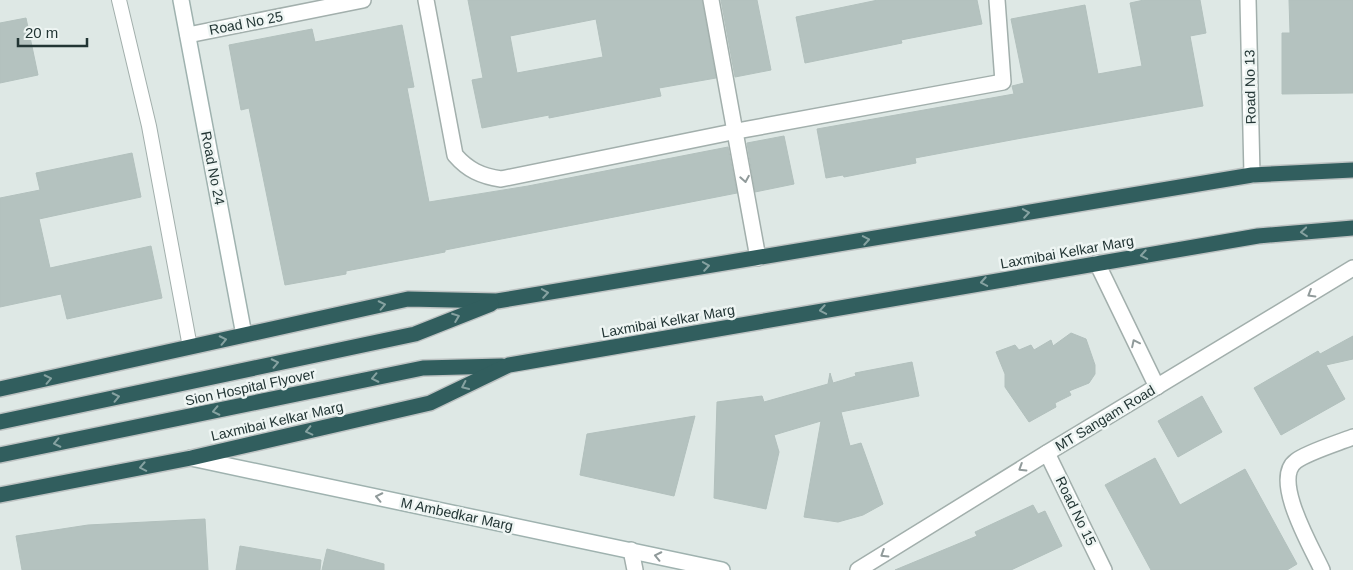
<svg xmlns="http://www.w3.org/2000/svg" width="1353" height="570" viewBox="0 0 1353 570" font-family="Helvetica,sans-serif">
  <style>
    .building { fill: #b4c2bf; stroke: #b2c0bd; fill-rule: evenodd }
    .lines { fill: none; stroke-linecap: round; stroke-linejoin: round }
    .lane-casing { stroke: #a2afac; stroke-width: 16 }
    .street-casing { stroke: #a2afac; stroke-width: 18 }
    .secondary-casing { stroke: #9fb2af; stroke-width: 18 }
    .highway-casing { stroke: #bdc2c2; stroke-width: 18 }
    .lane { stroke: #fff; stroke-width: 14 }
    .street { stroke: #fff; stroke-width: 15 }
    .secondary { stroke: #fff; stroke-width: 15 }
    .highway { stroke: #315e5e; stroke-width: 15 }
    .oneway { stroke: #909a9a }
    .oneway2 { stroke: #86a2a1 }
    .labels { text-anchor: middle; stroke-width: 5; stroke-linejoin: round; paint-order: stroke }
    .street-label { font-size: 14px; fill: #223534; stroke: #eef5f3 }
  </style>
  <rect width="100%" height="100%" fill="#dee8e5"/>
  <g class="building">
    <path d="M468 0H702L716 78 659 88 661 96 549 118V115L482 128 472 80 483 78ZM596 19 603 57 517 73 510 36Z"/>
    <path d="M721 0H757L771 70 735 77Z"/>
    <path d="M878 0H977L982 24 901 40 902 43 805 63 796 17Z"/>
    <path d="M1144 0H1200L1206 33 1190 36 1203 106 1022 138 915 158 916 163 844 177 843 175 826 178 817 129 1014 94 1012 86 1024 83 1011 19 1085 5 1098 74 1142 66 1130 3Z"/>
    <path d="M1289 0H1353V93L1282 94V33H1290Z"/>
    <path d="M26 18 38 75 0 83V23Z"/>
    <path d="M402 25 414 87 407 88 429 202 528 186 728 147 737 193 445 250V252L346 271V274L285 285 249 108 241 110 229 45 312 29 315 42Z"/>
    <path d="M784 136 794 184 755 192 747 143Z"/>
    <path d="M132 153 141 197 39 219 50 268 151 246 162 298 67 319 61 294 0 307V198L40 190 36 173Z"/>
    <path d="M1071 333 1086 339 1095 365V374L1089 383 1069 391 1071 395 1055 403 1056 407 1029 422 1005 387V374L996 352 1015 345 1019 350 1031 345 1034 350 1051 340 1053 346Z"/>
    <path d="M1353 336V359L1326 365 1345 399 1281 435 1254 388 1318 351 1320 354Z"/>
    <path d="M912 362 919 396 841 412 850 446 861 443 883 504 863 515 838 522 804 517 821 421 774 435 779 452 766 509 714 498 717 402 762 396 764 402 828 384 830 373 833 383 856 376 855 373Z"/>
    <path d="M1202 396 1222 432 1178 457 1158 421Z"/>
    <path d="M695 416 674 496 580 475 587 434Z"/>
    <path d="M1155 458 1180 505 1245 469 1297 564 1287 570H1151L1105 485Z"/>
    <path d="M1033 505 1038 514 1045 511 1062 546 1011 570H895L977 536 975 532Z"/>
    <path d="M205 519 208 570H22L16 536 88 525Z"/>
    <path d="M240 546 321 560 320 570H236Z"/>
    <path d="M327 549 384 564V570H322Z"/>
  </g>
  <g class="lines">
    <g class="lane-casing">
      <path id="lane" d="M119 0 149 126 190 347"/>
    </g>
    <g class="street-casing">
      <g id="street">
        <path d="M426 0 455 155C468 170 481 176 501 179L737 131 1003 82 997 0"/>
        <path d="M711 0 758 258"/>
        <path d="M1248 0 1252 175"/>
        <path d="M188 35 363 0"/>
        <path d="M1097 263 1157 387"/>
        <path d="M1047 453 1104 570"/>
        <path d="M631 550 635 570"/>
        <path d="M858 570 1047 453 1353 268"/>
        <path d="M1322 570C1312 548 1271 479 1296 461 1308 452 1338 443 1353 437"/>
      </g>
    </g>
    <g class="secondary-casing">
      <g id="secondary">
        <path d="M181 0 244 335"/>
        <path d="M191 458 722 570"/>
      </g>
    </g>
    <g class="highway-casing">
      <g id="highway">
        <path d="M0 389 408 299 497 301 1252 175 1353 170"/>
        <path d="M0 422 415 334 491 304"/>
        <path d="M0 455 423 368 502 366"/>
        <path d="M0 495 191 458 430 403 509 365 1258 236 1353 228"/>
      </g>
    </g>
    <use href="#lane" class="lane"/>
    <use href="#street" class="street"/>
    <use href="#secondary" class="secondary"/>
    <use href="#highway" class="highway"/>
  </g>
  <defs><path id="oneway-chevron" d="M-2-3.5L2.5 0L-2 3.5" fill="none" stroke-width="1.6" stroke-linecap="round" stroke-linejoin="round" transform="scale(1.25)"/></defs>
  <g class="oneway">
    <use href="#oneway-chevron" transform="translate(745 179) rotate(80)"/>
    <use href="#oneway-chevron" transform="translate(1311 294) rotate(149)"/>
    <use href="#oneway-chevron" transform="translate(1135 343) rotate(-116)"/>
    <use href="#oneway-chevron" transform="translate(1022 468) rotate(148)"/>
    <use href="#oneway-chevron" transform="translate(379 497) rotate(-168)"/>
    <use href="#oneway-chevron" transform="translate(884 554) rotate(148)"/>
    <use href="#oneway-chevron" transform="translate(658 556) rotate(-168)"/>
  </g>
  <g class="oneway2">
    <use href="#oneway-chevron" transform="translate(1026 213) rotate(-9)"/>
    <use href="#oneway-chevron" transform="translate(1304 232) rotate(175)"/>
    <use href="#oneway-chevron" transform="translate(866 240) rotate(-10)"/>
    <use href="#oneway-chevron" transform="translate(1144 255) rotate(170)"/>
    <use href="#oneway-chevron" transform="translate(706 266) rotate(-9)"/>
    <use href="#oneway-chevron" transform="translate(984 282) rotate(170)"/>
    <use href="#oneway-chevron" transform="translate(545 293) rotate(-9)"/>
    <use href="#oneway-chevron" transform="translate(382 305) rotate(-12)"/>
    <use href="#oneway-chevron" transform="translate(823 310) rotate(170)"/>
    <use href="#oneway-chevron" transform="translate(456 317) rotate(-21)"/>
    <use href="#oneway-chevron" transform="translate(223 340) rotate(-12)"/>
    <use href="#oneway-chevron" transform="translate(275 363) rotate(-12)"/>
    <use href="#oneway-chevron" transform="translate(375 378) rotate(168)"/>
    <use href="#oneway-chevron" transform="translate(48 379) rotate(-12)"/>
    <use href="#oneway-chevron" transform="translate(465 386) rotate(155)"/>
    <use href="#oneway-chevron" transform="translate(116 397) rotate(-12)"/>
    <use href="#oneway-chevron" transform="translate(216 411) rotate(168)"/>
    <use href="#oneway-chevron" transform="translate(309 431) rotate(167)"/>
    <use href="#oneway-chevron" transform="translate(57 443) rotate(168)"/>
    <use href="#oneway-chevron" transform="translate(143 467) rotate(169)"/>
  </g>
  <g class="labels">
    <g class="street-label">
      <text transform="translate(246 23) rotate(-11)" y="5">Road No 25</text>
      <text transform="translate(1250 87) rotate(-91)" y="5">Road No 13</text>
      <text transform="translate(213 168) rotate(79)" y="5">Road No 24</text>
      <text transform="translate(1067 252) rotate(-10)" y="5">Laxmibai Kelkar Marg</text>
      <text transform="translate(668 321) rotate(-10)" y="5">Laxmibai Kelkar Marg</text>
      <text transform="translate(250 387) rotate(-12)" y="5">Sion Hospital Flyover</text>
      <text transform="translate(1105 418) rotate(-31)" y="5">MT Sangam Road</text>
      <text transform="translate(277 421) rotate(-13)" y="5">Laxmibai Kelkar Marg</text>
      <text transform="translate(1076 511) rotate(64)" y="5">Road No 15</text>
      <text transform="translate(457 514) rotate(12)" y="5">M Ambedkar Marg</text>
    </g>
  </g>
  <path d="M18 38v8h69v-8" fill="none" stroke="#223534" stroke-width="2.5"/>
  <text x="25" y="38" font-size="15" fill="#223534" stroke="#eef5f3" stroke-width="4" paint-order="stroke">20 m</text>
</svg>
